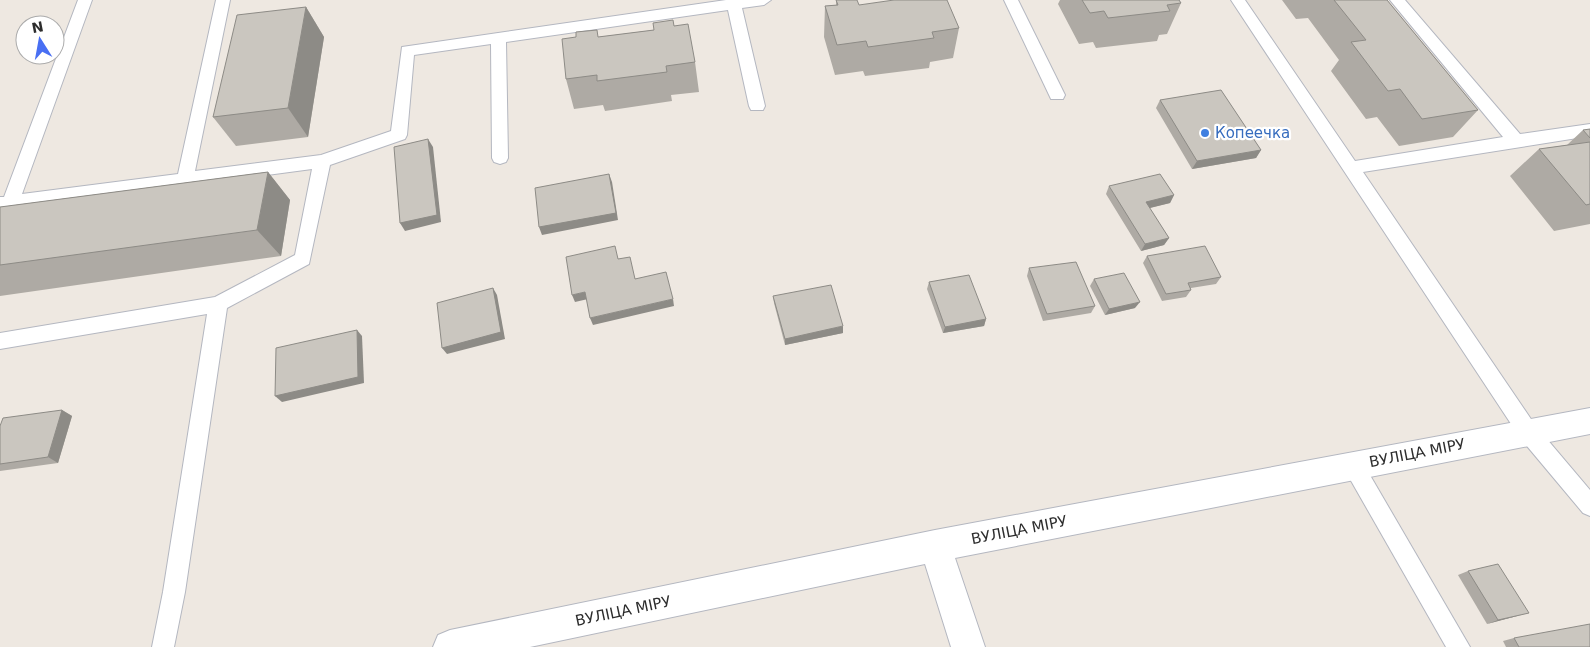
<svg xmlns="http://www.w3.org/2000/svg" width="1590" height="647" viewBox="0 0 1590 647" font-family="'DejaVu Sans',sans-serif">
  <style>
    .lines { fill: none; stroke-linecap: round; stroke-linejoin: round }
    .lane-casing { stroke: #b4b7c0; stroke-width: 2 }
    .secondary-casing { stroke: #b4b7c0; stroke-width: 2 }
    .lane { fill: #fff; fill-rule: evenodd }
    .secondary { fill: #fff; fill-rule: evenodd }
    .wall { fill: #aeaaa4 }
    .shaded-wall { fill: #8d8b86 }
    .building { fill: #cac6bf; stroke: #8d8b86 }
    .shop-dot { fill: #3f7fe0; stroke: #fff; stroke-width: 2 }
    .labels { text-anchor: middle; stroke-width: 4.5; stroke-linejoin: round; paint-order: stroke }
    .shop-label { font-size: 15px; fill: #366cbe; stroke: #fff; text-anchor: start }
    .street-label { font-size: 15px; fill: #2d2d2d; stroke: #fff }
  </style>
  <rect width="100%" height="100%" fill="#eee8e1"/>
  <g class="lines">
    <g class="lane-casing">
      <g id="lane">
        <path d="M78 0H92L22 194 178 174 216 0H230L195 171 321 155 391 131 402 47 726 0H771L764 5 742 8 765 106 763 110H751L749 106 728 10 506 42 508 158 506 162 500 164 494 162 492 158 491 44 414 55 407 135 405 139 330 165 309 264 227 308 185 592 174 647H152L163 592 207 314 0 349V333L215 297 295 255 312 169 0 211V197H4Z"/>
        <path d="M1004 0H1018L1065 95 1063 99H1051Z"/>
        <path d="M1231 0H1245L1355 161 1503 137 1390 0H1405L1520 134 1590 124V136L1363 172 1535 425 1590 490V516L1583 513 1521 439Z"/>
        <path d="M1353 455 1360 458 1470 647H1446L1346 472 1343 465 1346 458Z"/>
      </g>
    </g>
    <g class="secondary-casing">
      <path id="secondary" d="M1590 408V434L955 558 985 647H951L925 564 530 647H433L438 635 450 630 935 530Z"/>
    </g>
    <use href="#lane" class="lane"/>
    <use href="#secondary" class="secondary"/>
  </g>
  <g class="wall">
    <path d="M836 0 859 5 959 28 953 58 930 62 929 68 865 76 863 71 835 75 824 37 825 6 836 5Z"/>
    <path d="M1060 0H1179L1181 3 1167 34 1159 35 1157 41 1096 48 1093 42 1079 44 1058 4Z"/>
    <path d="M1282 0H1387L1478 110 1453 137 1399 146 1377 117 1366 119 1331 71 1339 60 1308 18 1296 19Z"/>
    <path d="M306 7 324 37 308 137 236 146 213 117Z"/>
    <path d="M674 26 695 62 699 92 671 95 672 101 605 111 603 105 574 109 566 79 599 37 654 30Z"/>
    <path d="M1160 100 1261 150 1256 158 1192 169 1156 108Z"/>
    <path d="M1590 129V224L1554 231 1510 176 1539 149 1567 145 1583 130Z"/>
    <path d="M268 172 290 200 281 256 0 296V207Z"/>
    <path d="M1109 186 1174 195 1170 203 1149 208 1169 238 1164 245 1141 251 1106 194Z"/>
    <path d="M1147 256 1221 277 1216 284 1191 288V290L1186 297 1162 301 1143 263Z"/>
    <path d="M1029 268 1095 306 1091 313 1043 321 1027 276Z"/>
    <path d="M1094 279 1135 308 1105 315 1090 286Z"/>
    <path d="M929 282 986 319 984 326 943 333 927 289Z"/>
    <path d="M773 296 843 333 785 345 774 303Z"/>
    <path d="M62 410 72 416 58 463 0 471V426Z"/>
    <path d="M1468 571 1517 616 1487 624 1458 575Z"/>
    <path d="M1514 638 1590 647H1506L1503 641Z"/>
  </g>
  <g class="shaded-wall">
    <path d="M306 7 324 37 308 137 288 108Z"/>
    <path d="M428 139 433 147 441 222 405 231 400 223Z"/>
    <path d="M1261 150 1256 158 1192 169 1197 161Z"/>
    <path d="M268 172 290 200 281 256 257 230Z"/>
    <path d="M609 174 612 182 618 220 542 235 539 227Z"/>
    <path d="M1174 195 1170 203 1142 210 1146 202Z"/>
    <path d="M1169 238 1164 245 1141 251 1145 244Z"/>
    <path d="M493 288 497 295 505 339 447 354 442 348Z"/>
    <path d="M585 292 588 299 575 302 572 295Z"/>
    <path d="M673 299 674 306 593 325 590 318Z"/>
    <path d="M1140 302 1135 308 1105 315 1109 309Z"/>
    <path d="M986 319 984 326 943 333 945 327Z"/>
    <path d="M843 326V333L785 345V339Z"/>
    <path d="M357 330 362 336 364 383 282 402 275 396Z"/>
    <path d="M62 410 72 416 58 463 48 457Z"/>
    <path d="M1529 613 1517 616 1487 624 1498 620Z"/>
  </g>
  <g class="building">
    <path d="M836 0H857L859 5 894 0H947L959 28 932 32 934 38 868 47 866 41 837 45 825 6 838 5Z"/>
    <path d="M1082 0H1179L1181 3 1167 5 1170 11 1108 18 1104 11 1090 13Z"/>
    <path d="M1334 0H1387L1478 110 1422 119 1400 89 1388 91 1351 42 1366 40Z"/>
    <path d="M306 7 288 108 213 117 237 15Z"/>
    <path d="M673 20 674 26 688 24 695 62 666 66 667 72 597 81V75L566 79 562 39 576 37V32L597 30 598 37 654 30 653 23Z"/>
    <path d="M1221 90 1261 150 1197 161 1160 100Z"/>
    <path d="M1590 129V138L1583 130Z"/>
    <path d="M428 139 437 215 400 223 394 147Z"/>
    <path d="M1590 142V204L1586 205 1539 149Z"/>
    <path d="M268 172 257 230 0 265V207Z"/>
    <path d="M609 174 616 213 539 227 535 188Z"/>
    <path d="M1160 174 1174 195 1146 202 1169 238 1145 244 1109 186Z"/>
    <path d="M615 246 618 259 630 257 635 279 666 272 673 299 590 318 585 292 572 295 566 257Z"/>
    <path d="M1205 246 1221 277 1188 283 1191 290 1166 294 1147 256Z"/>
    <path d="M1076 262 1095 306 1047 314 1029 268Z"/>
    <path d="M1124 273 1140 302 1109 309 1094 279Z"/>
    <path d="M969 275 986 319 945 327 929 282Z"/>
    <path d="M831 285 843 326 785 339 773 296Z"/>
    <path d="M493 288 501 332 442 348 437 303Z"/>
    <path d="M357 330 358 377 275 396 276 348Z"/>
    <path d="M62 410 48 457 0 464V426L3 418Z"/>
    <path d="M1498 564 1529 613 1498 620 1468 571Z"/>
    <path d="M1590 624V647H1519L1514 638Z"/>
  </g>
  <circle class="shop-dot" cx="1205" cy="133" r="5"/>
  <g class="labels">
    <g class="shop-label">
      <text x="1215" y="138">Копеечка</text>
    </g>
    <g class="street-label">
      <text transform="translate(1417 453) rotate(-11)" y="5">ВУЛІЦА МІРУ</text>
      <text transform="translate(1019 530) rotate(-11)" y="5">ВУЛІЦА МІРУ</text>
      <text transform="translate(623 611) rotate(-12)" y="5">ВУЛІЦА МІРУ</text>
    </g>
  </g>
  <g transform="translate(40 40) rotate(349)"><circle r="24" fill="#ffffff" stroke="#ababab"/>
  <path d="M0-4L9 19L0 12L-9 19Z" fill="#496ff3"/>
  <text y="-8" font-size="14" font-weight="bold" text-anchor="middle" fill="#2d2d2d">N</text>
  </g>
</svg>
